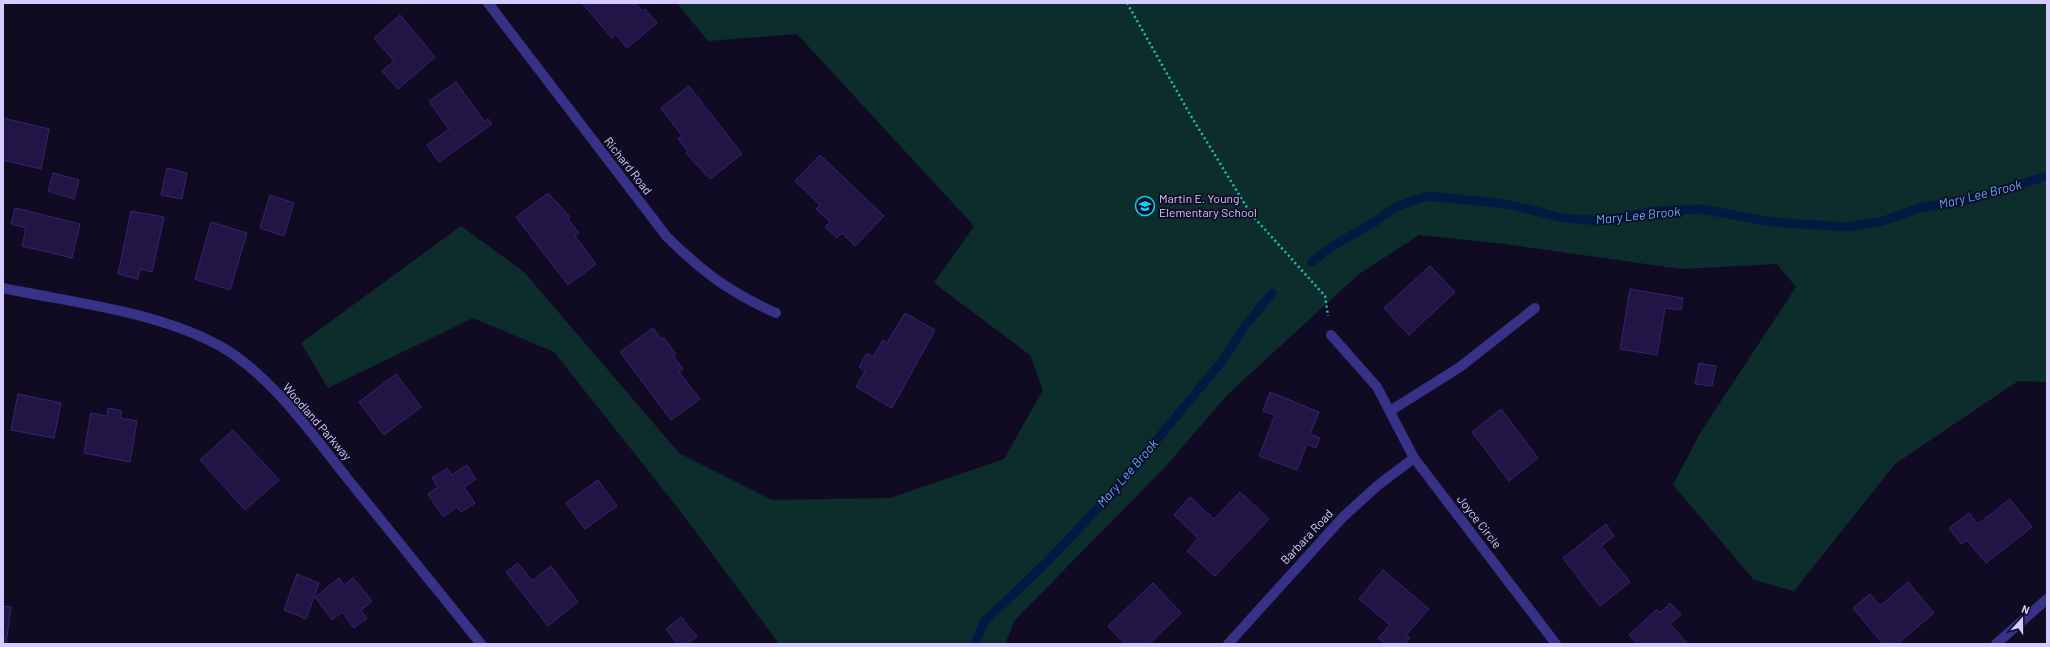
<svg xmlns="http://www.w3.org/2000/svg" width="2050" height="647" viewBox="0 0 2050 647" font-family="Barlow,sans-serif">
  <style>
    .green { fill: #0d2d2d }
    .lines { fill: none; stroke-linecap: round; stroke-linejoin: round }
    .stream { stroke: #041942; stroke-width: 9 }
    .building { fill: #201545; stroke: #372474 }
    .path { stroke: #20bfba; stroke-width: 2.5; stroke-dasharray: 2 3; stroke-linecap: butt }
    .minor { stroke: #373187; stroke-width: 10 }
    .labels { text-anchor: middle; stroke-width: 3.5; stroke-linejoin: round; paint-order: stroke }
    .street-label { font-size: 12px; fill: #d4ccff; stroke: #100b22 }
    .poi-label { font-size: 12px; fill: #d4ccff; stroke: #100b22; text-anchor: start }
    .water-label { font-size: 13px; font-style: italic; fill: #5aaeff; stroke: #100b22 }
  </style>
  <rect width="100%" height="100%" fill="#100b22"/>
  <path class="green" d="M677 3H2047V382L2018 381 1895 464 1794 591 1754 580 1673 485 1700 433 1796 287 1777 264 1681 269 1505 244 1419 235 1359 274 1228 394 1166 466 1015 620 1005 644H779L681 512 554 352 473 318 328 388 301 343 461 226 524 272 679 453 772 500 890 498 1004 459 1043 390 1030 355 934 283 974 226 797 34 708 41Z"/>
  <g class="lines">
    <g class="stream">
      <path d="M1312 262 1333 246 1376 221 1395 207 1427 196 1507 204 1564 218 1601 221 1656 211 1701 209 1772 222 1847 227 1883 221 1920 208 1972 199 2047 176"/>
      <path d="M975 644 984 622 1046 563 1116 489 1223 360 1242 330 1272 293"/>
    </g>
  </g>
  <g class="building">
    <path d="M582 3H635L642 11 645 9 657 23 627 48 616 34 612 38Z"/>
    <path d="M400 15 435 57 398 89 382 71 394 61 374 38Z"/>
    <path d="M456 82 484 121 488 119 492 124 439 162 427 145 449 129 429 101Z"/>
    <path d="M689 86 742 154 710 179 686 153 688 151 678 139 682 136 661 108Z"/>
    <path d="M3 118 49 129 41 169 3 160Z"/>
    <path d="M820 155 884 216 855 246 842 233 837 238 825 227 830 222 816 209 820 205 795 181Z"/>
    <path d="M167 168 187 173 182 199 161 195Z"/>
    <path d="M53 173 79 180 74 199 48 191Z"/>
    <path d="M548 193 570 217 568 219 579 233 575 236 596 264 568 285 516 217Z"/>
    <path d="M270 195 294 203 284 236 260 228Z"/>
    <path d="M15 208 80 224 72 258 22 246 26 228 11 224Z"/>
    <path d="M131 211 164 217 152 272 140 269 138 279 118 274Z"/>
    <path d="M211 222 247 233 230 290 195 279Z"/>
    <path d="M1430 266 1455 292 1409 335 1384 308Z"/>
    <path d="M1630 289 1683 298 1681 310 1665 308 1657 355 1620 349Z"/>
    <path d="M905 313 935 330 892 408 856 387 865 371 859 367 867 353 873 357 883 340 887 343Z"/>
    <path d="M653 328 661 339 664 338 676 354 673 356 683 369 679 372 700 399 671 420 620 352Z"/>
    <path d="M1699 363 1716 366 1712 386 1695 384Z"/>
    <path d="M396 374 421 407 384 435 359 402Z"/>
    <path d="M1270 392 1319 412 1310 434 1320 438 1316 448 1307 444 1297 470 1259 456 1275 415 1263 411Z"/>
    <path d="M18 394 61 403 54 438 11 430Z"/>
    <path d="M108 408 122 411 120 418 137 421 130 462 84 453 91 413 107 416Z"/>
    <path d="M1501 409 1538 458 1509 481 1472 432Z"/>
    <path d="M233 430 279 480 245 510 200 460Z"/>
    <path d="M467 465 476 479 464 487 475 503 461 512 457 507 443 517 428 494 438 487 432 478 447 468 452 475Z"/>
    <path d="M598 480 617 506 585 529 566 503Z"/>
    <path d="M1240 492 1269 519 1215 576 1187 551 1198 538 1174 515 1190 497 1214 519Z"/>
    <path d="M2010 499 2032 527 1986 563 1967 540 1961 544 1949 528 1969 513 1978 524Z"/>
    <path d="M1606 524 1614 536 1601 546 1630 582 1600 606 1563 558Z"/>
    <path d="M518 563 532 581 551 566 578 602 548 626 506 572Z"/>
    <path d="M1383 570 1429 609 1406 635 1410 638 1405 644H1386L1378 638 1390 625 1359 599Z"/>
    <path d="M297 574 319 583 306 619 284 610Z"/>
    <path d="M339 578 344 585 353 578 372 601 361 610 367 618 354 628 342 612 332 620 315 597Z"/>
    <path d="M1908 582 1934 613 1897 644H1883L1853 608 1870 594 1880 606Z"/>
    <path d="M1153 583 1181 613 1149 644H1125L1108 626Z"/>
    <path d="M1670 603 1681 614 1670 624 1688 644H1637L1629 635 1657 609 1660 613Z"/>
    <path d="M3 606 11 607 6 644H3Z"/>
    <path d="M681 617 697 636 688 644H678L666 629Z"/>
  </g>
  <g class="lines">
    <path class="path" d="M1127 3 1191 116 1251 214 1325 296 1328 316"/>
    <g class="minor">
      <path d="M488 3 667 237C704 273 729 292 776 313"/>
      <path d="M3 288C74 303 156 311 220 346 270 374 312 434 347 478 392 533 436 589 481 644"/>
      <path d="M1331 335 1377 387 1414 458 1556 644"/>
      <path d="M1390 411 1460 367 1535 308"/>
      <path d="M1228 644 1343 517 1377 486 1414 458"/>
      <path d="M1996 644 2047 599"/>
    </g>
  </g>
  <defs>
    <g id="school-ring" transform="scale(1)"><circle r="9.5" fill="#100b22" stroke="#00d7f7" stroke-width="1.5"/><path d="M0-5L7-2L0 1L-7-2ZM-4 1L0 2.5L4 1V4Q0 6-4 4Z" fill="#00d7f7"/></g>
  </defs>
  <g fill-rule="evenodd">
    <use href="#school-ring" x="1145" y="206"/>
  </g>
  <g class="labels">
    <g class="street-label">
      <text transform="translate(628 166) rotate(52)" y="4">Richard Road</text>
      <text transform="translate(317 422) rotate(49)" y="4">Woodland Parkway</text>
      <text transform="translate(1479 522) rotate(52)" y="4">Joyce Circle</text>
      <text transform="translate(1307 537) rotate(-47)" y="4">Barbara Road</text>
    </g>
    <g class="poi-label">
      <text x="1159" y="203">Martin E. Young<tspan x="1159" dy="14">Elementary School</tspan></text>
    </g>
    <g class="water-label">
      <text transform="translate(1980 194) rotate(-14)" y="5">Mary Lee Brook</text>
      <text transform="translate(1638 215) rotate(-6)" y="5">Mary Lee Brook</text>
      <text transform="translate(1127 473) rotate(-49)" y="5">Mary Lee Brook</text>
    </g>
  </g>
  <rect width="2050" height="647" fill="none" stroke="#d4ccff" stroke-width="8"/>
  <g transform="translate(2022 619) rotate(21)" stroke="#100b22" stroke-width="3" paint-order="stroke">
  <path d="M0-3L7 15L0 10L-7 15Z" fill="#d4ccff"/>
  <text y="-6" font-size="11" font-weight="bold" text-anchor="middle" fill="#d4ccff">N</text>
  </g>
</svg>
